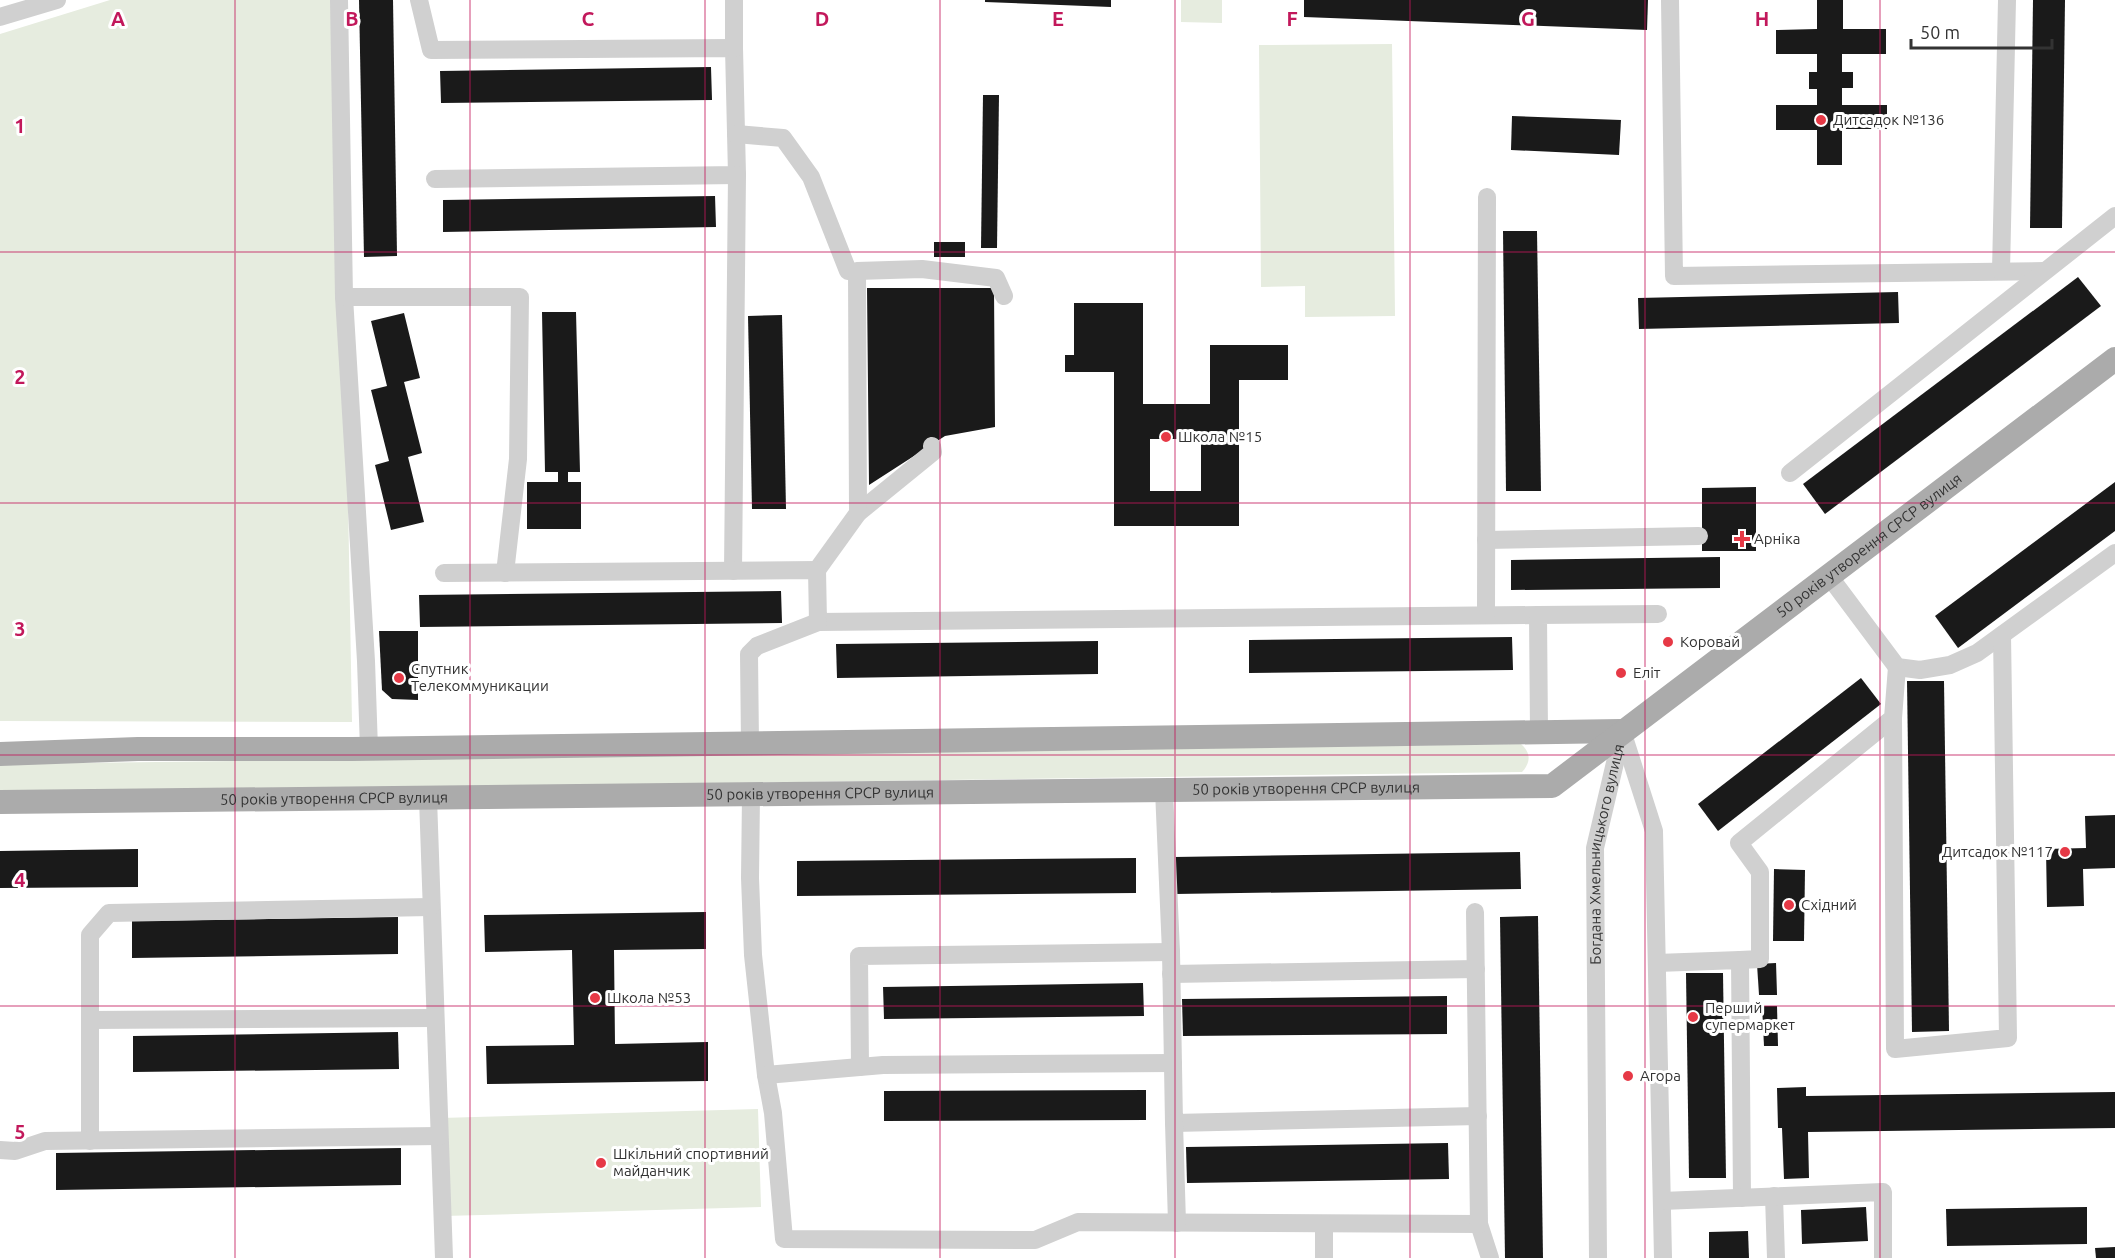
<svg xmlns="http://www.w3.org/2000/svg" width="2115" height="1258" viewBox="0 0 2115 1258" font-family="Ubuntu,sans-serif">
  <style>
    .green { fill: #e6ecdf }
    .building { fill: #1a1a1a; fill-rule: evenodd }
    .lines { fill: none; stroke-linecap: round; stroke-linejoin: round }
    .minor { stroke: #d0d0d0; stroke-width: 18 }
    .major { stroke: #ababab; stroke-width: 24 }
    .grid { fill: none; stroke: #c2185b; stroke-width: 1.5; stroke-opacity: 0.55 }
    .poi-dot { fill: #e63946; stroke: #fff; stroke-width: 2 }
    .labels { text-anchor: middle; stroke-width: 6; stroke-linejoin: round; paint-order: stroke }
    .poi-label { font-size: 15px; fill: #333; stroke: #fff; text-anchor: start }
    .street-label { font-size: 15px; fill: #333; stroke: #fff }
    .grid-label { font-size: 20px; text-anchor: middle; font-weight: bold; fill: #c2185b; stroke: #fff; stroke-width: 6; stroke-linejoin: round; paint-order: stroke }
  </style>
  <rect width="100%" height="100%" fill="#fff"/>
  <g class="green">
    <path d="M110 0H339L352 722 0 721V34Z"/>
    <path d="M1181 0H1222V23L1181 22Z"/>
    <path d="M1392 44 1395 316 1305 317V286L1261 287 1259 45Z"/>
    <path d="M1521 744C1531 753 1531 762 1522 772L0 793V764Z"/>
    <path d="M758 1109 761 1207 444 1216 441 1118Z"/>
  </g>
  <g class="building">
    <path d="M359 0H393L397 256 364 257Z"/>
    <path d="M985 0H1111V7L985 2Z"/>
    <path d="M1304 0H1648L1647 30 1304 17Z"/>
    <path d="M1817 0H1843V29H1886V54H1842V72H1853V88H1842V105H1887V129H1842V165H1817V130H1776V105H1817V89H1809V72H1817V54H1776V30L1817 29Z"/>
    <path d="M2033 0H2065L2062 228H2030Z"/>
    <path d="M711 67 712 100 441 103 440 71Z"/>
    <path d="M983 95H999L997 248H981Z"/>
    <path d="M1512 116 1621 120 1619 155 1511 150Z"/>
    <path d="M715 196 716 227 443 232V200Z"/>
    <path d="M1503 231H1537L1541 491H1506Z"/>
    <rect x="934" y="242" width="31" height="15"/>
    <path d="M2078 277 2101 306 1825 514 1803 484Z"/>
    <path d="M867 288H994L995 427 945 436 869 485Z"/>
    <path d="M1898 292 1899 323 1639 329 1638 298Z"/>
    <path d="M1074 303H1143V404H1210V345H1288V380H1239V526H1114V372H1065V355H1074ZM1150 439H1201V491H1150Z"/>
    <path d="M542 312H576L580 472H568V482H581V529H527V482H558V472H545Z"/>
    <path d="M404 313 420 378 404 382 422 453 408 457 424 522 391 530 375 465 389 461 371 390 387 386 371 321Z"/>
    <path d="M782 315 786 509H752L748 316Z"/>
    <path d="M2115 482V531L1958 648 1935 616Z"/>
    <path d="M1756 487V551H1702V488Z"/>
    <path d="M1720 557V588L1511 590V560Z"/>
    <path d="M781 591 782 623 420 627 419 595Z"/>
    <path d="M379 631H418V700L392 699 382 690Z"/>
    <path d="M1512 637 1513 670 1249 673V640Z"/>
    <path d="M1098 641V674L837 678 836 644Z"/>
    <path d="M1861 678 1881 704 1718 831 1698 804Z"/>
    <path d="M1907 681H1944L1949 1031 1912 1032Z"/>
    <path d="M2115 815V868L2083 869 2084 906 2047 907 2046 849 2086 848 2085 816Z"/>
    <path d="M138 849V887L0 888V851Z"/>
    <path d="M1520 852 1521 889 1175 894 1174 857Z"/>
    <path d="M1136 858V893L797 896V861Z"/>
    <path d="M1774 869 1805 870 1804 941H1773Z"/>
    <path d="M706 912V949L614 950 615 1044 708 1042V1081L487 1084 486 1046 574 1045 572 950 485 952 484 915Z"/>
    <path d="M1538 916 1543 1258H1505L1500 917Z"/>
    <path d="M398 917V954L132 958V921Z"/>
    <path d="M1776 963 1777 995H1759L1757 964Z"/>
    <path d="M1686 973H1723L1726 1178H1689Z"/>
    <path d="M1143 983 1144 1016 884 1019 883 987Z"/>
    <path d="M1447 996V1034L1183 1036 1182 999Z"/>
    <path d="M1762 1006H1777L1778 1046H1764Z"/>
    <path d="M398 1032 399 1069 133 1072V1036Z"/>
    <path d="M1806 1087V1096L2115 1092V1128L1808 1132 1809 1178 1784 1179 1782 1128H1778L1777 1088Z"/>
    <path d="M1146 1090V1120L884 1121V1091Z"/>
    <path d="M1448 1143 1449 1179 1187 1183 1186 1147Z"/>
    <path d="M401 1148V1185L56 1190V1153Z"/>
    <path d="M1866 1207 1868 1241 1802 1244 1801 1210Z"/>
    <path d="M2087 1207V1244L1947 1246 1946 1209Z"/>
    <path d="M1748 1231 1749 1258H1709V1232Z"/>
    <path d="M2115 1247V1258H2096L2095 1248Z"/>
  </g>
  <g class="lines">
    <g class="minor">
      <path d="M339 0 344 297 366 661 369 749"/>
      <path d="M419 0 431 50 734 48 737 175 435 179"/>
      <path d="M1670 0 1674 276 2044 271"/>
      <path d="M0 17 57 0"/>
      <path d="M734 48V0"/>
      <path d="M736 134 783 138 811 177 848 271"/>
      <path d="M2001 271 2007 0"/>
      <path d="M344 297H520L518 459 505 573"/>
      <path d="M1790 473 2115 216"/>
      <path d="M858 513 933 452 932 446"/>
      <path d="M1486 540 1699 536"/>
      <path d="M817 570 858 513 857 271 922 269 996 278 1004 296"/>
      <path d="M733 571 737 175"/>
      <path d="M444 573 817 570 818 622 1538 615"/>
      <path d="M1829 576 1897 667 1920 670 1950 665 1977 653 2115 553"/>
      <path d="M1486 615 1487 197"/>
      <path d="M1893 718 1895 1049 2008 1038 2002 635"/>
      <path d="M1622 731 1654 831 1663 1258"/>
      <path d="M1539 732 1538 615 1658 614"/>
      <path d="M750 744 749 654 757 646 818 622"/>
      <path d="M1164 790 1171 952 1174 1123 1478 1116"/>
      <path d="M751 795 750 878 753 955 766 1075 773 1113 784 1239 1035 1240 1078 1222 1479 1224 1490 1258"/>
      <path d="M428 798 444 1258"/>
      <path d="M1475 912 1479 1224"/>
      <path d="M1740 960 1760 959V872L1739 843 1893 718 1897 667"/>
      <path d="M1657 963 1740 960 1742 1198"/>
      <path d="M1171 974 1476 969"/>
      <path d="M90 1020 435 1018"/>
      <path d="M860 1067 859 956 1171 952"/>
      <path d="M766 1075 883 1065 1173 1063"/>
      <path d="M1174 1123 1177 1223"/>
      <path d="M90 1141V935L109 913 431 907"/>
      <path d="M0 1150 15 1151 45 1141 439 1136"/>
      <path d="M1774 1196 1776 1258"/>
      <path d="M1662 1201 1883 1192V1258"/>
      <path d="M1324 1224V1258"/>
      <path id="s1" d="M1598 1258 1595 848 1622 733"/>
    </g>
    <g class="major">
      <path d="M0 754 138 749H352L1622 731"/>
      <path id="s2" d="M0 802 1552 786 2115 359"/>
    </g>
  </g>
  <path class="grid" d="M235 0V1258M470 0V1258M705 0V1258M940 0V1258M1175 0V1258M1410 0V1258M1645 0V1258M1880 0V1258M0 252H2115M0 503H2115M0 755H2115M0 1006H2115"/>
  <g class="poi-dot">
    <circle cx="1821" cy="120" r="6"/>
    <circle cx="1166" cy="437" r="6"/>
    <path d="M1739 530h6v6h6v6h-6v6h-6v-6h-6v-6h6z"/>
    <circle cx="1668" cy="642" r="6"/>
    <circle cx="1621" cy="673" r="6"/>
    <circle cx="399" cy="678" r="6"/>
    <circle cx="2065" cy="852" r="6"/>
    <circle cx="1789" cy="905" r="6"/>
    <circle cx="595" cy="998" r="6"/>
    <circle cx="1693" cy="1017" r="6"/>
    <circle cx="1628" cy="1076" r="6"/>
    <circle cx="601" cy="1163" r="6"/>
  </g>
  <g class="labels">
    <g class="poi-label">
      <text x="1833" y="125">Дитсадок №136</text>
      <text x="1178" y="442">Школа №15</text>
      <text x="1754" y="544">Арніка</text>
      <text x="1680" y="647">Коровай</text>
      <text x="411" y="674">Спутник<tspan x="411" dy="17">Телекоммуникации</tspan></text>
      <text x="1633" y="678">Еліт</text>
      <text x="2053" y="857" text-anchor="end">Дитсадок №117</text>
      <text x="1801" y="910">Східний</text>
      <text x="607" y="1003">Школа №53</text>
      <text x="1705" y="1013">Перший<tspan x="1705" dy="17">супермаркет</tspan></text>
      <text x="1640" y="1081">Агора</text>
      <text x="613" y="1159">Шкільний спортивний<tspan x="613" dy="17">майданчик</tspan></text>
    </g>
    <g class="street-label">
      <text dy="5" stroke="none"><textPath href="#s2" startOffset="1950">50 років утворення СРСР вулиця</textPath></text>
      <text dy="5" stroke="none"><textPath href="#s2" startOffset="1306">50 років утворення СРСР вулиця</textPath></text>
      <text dy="5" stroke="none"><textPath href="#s2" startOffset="820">50 років утворення СРСР вулиця</textPath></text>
      <text dy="5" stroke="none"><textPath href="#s2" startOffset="334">50 років утворення СРСР вулиця</textPath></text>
      <text dy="5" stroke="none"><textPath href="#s1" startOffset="405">Богдана Хмельницького вулиця</textPath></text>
    </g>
  </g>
  <g class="grid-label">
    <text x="118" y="26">A</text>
    <text x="352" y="26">B</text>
    <text x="588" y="26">C</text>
    <text x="822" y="26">D</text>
    <text x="1058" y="26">E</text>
    <text x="1292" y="26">F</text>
    <text x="1528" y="26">G</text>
    <text x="1762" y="26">H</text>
    <text x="20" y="133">1</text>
    <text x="20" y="384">2</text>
    <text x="20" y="636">3</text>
    <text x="20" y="887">4</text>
    <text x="20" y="1139">5</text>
  </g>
  <path d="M1911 39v9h141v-9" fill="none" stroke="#333333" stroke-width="3"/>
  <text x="1920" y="39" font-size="18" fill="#333333" stroke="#ffffff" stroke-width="4.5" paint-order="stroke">50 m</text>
</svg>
